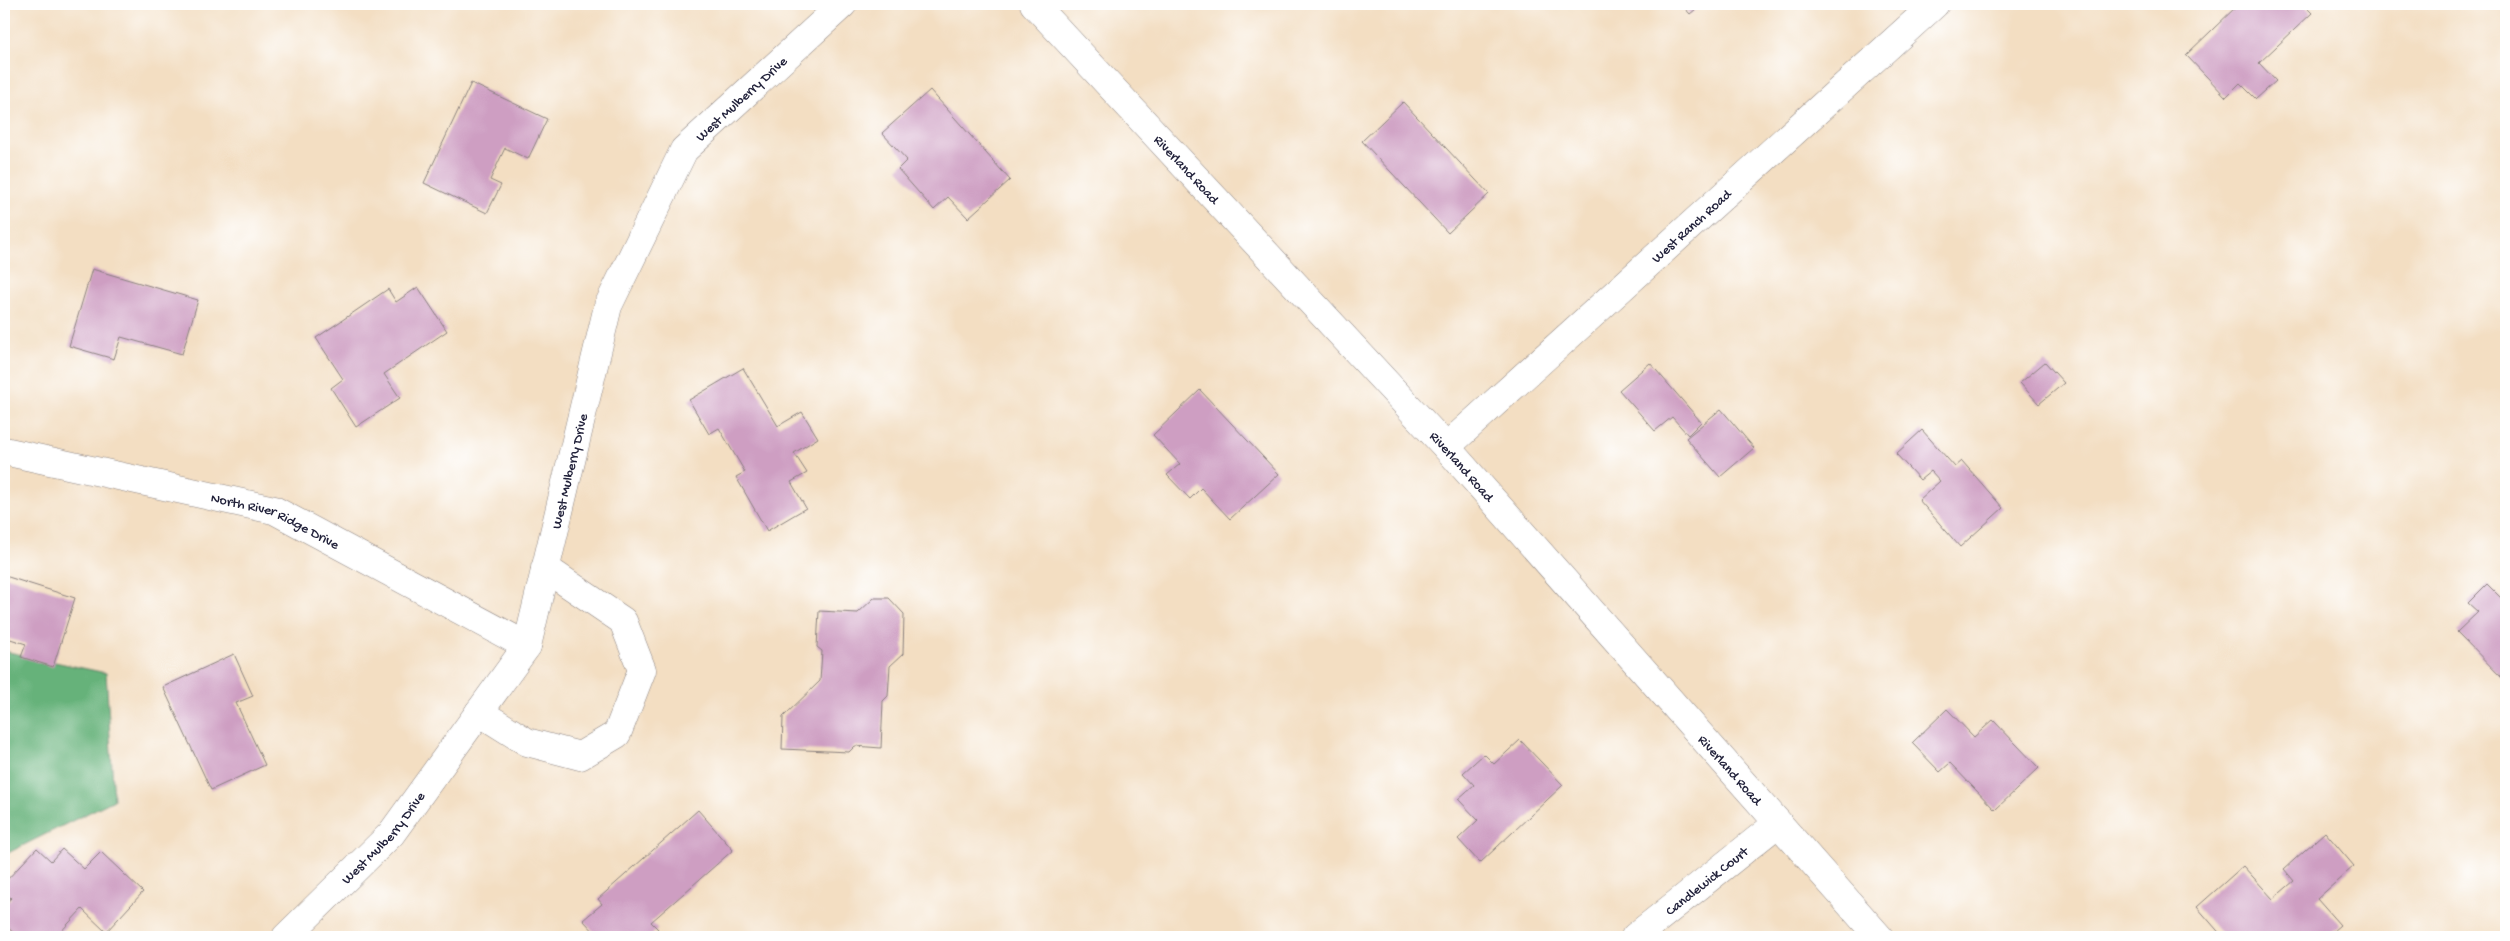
<svg xmlns="http://www.w3.org/2000/svg" width="2510" height="941" viewBox="0 0 2510 941" font-family="'Gochi Hand',sans-serif">
  <style>
    .forest { fill: #66b27a; stroke: #446a5a }
    .building { fill: #ce9ec2 }
    .lines { fill: none; stroke-linecap: round; stroke-linejoin: round }
    .minor-casing { stroke: #8a807e; stroke-width: 29 }
    .minor { stroke: #fff; stroke-width: 28 }
    .labels { text-anchor: middle; stroke-width: 5; stroke-linejoin: round; paint-order: stroke }
    .street-label { font-size: 14px; fill: #22223b; stroke: #fff }
  </style>
  <rect width="100%" height="100%" fill="#fff"/>
  <filter id="ink" filterUnits="userSpaceOnUse"><feTurbulence type="fractalNoise" baseFrequency=".02" numOctaves="2"/><feDisplacementMap in="SourceGraphic" scale="10" xChannelSelector="R" yChannelSelector="G"/><feConvolveMatrix kernelMatrix="1 2 1 2 8 2 1 2 1" color-interpolation-filters="sRGB"/></filter>
  <filter id="wash" filterUnits="userSpaceOnUse"><feTurbulence type="fractalNoise" baseFrequency=".0096" numOctaves="4" result="noise"/><feDisplacementMap in="SourceGraphic" scale="20" xChannelSelector="R" yChannelSelector="G"/><feGaussianBlur stdDeviation="1.12" result="paint"/><feColorMatrix in="noise" values="0 0 0 0 0 0 0 0 0 0 0 0 0 0 0 0 0 1.4 0 .05"/><feComposite in="paint" operator="in"/></filter>
  <g filter="url(#wash)">
    <rect width="100%" height="100%" fill="#f3dec2"/>
    <path class="forest" d="M4 651 106 673 114 800 4 855Z"/>
    <g id="blocks">
      <g class="building">
        <path d="M1681 4H1702L1690 14Z"/>
        <path d="M2237 4H2303L2312 13 2259 63 2276 81 2256 99 2240 83 2226 97 2186 55 2238 5Z"/>
        <path d="M471 83 547 119 528 159 505 148 490 180 501 185 487 213 424 183Z"/>
        <path d="M930 90 1010 180 968 218 948 197 934 210 898 169 907 160 882 133Z"/>
        <path d="M1403 102 1489 194 1448 233 1362 141Z"/>
        <path d="M92 269 198 300 182 354 121 337 114 359 69 346Z"/>
        <path d="M418 287 447 331 384 374 400 398 356 427 331 388 343 379 316 338 388 289 396 302Z"/>
        <path d="M2045 362 2064 383 2039 404 2020 383Z"/>
        <path d="M1650 363 1701 422 1688 435 1672 417 1655 431 1619 390Z"/>
        <path d="M743 368 778 426 802 412 818 438 794 453 807 473 791 482 806 508 767 531 736 477 745 472 719 428 709 434 689 400Z"/>
        <path d="M1200 390 1279 474 1230 519 1201 488 1190 499 1167 475 1180 464 1153 435Z"/>
        <path d="M1721 409 1754 448 1720 477 1686 438Z"/>
        <path d="M1922 430 1955 467 1962 461 2003 508 1960 547 1919 500 1940 481 1931 471 1920 480 1896 454Z"/>
        <path d="M5 576 75 598 53 667 21 657 26 644 4 637Z"/>
        <path d="M2487 584 2506 603V682L2457 632 2478 612 2468 603Z"/>
        <path d="M874 598H889L904 614 903 654 890 666 888 696 883 701 881 748 855 746 849 752 782 749 783 717 820 681 822 651 817 647 819 611 858 613Z"/>
        <path d="M234 654 253 696 236 703 265 765 211 790 163 687Z"/>
        <path d="M1947 709 1974 737 1993 720 2039 768 1995 810 1950 763 1940 772 1912 743Z"/>
        <path d="M1520 740 1563 785 1480 863 1458 839 1478 820 1458 799 1474 785 1463 773 1484 754 1494 764Z"/>
        <path d="M698 810 733 850 651 922 658 929 649 937H599L583 920 602 904 598 899Z"/>
        <path d="M2325 832 2354 866 2317 899 2340 925 2326 937H2223L2197 907 2243 866 2273 899 2294 881 2284 869Z"/>
        <path d="M37 848 51 861 62 849 84 869 101 852 143 892 106 932 82 909 56 937 48 932 43 937H18L4 924V906L11 898 4 892V883Z"/>
      </g>
    </g>
  </g>
  <g filter="url(#ink)">
    <use href="#blocks" fill-opacity="0" stroke="#8a807e" stroke-width="1"/>
    <g class="lines">
      <g class="minor-casing">
        <g id="minor">
          <path id="s1" d="M1034 4 1446 447 1879 937"/>
          <path id="s2" d="M1446 447 1935 4"/>
          <path id="s3" d="M4 451 274 510 527 646"/>
          <path d="M479 712 527 742 580 756 617 734 642 670 623 621 545 568"/>
          <path id="s4" d="M286 937 391 834 527 646 608 306 684 150 843 4"/>
          <path id="s5" d="M1635 937 1778 823"/>
        </g>
      </g>
      <use href="#minor" class="minor"/>
    </g>
  </g>
  <g class="labels">
    <g class="street-label">
      <text dy="5" stroke="none"><textPath href="#s4" startOffset="979">West Mulberry Drive</textPath></text>
      <text dy="5" stroke="none"><textPath href="#s1" startOffset="225">Riverland Road</textPath></text>
      <text dy="5" stroke="none"><textPath href="#s2" startOffset="330">West Ranch Road</textPath></text>
      <text dy="5" stroke="none"><textPath href="#s1" startOffset="630">Riverland Road</textPath></text>
      <text dy="5" stroke="none"><textPath href="#s4" startOffset="559">West Mulberry Drive</textPath></text>
      <text dy="5" stroke="none"><textPath href="#s3" startOffset="281">North River Ridge Drive</textPath></text>
      <text dy="5" stroke="none"><textPath href="#s1" startOffset="1035">Riverland Road</textPath></text>
      <text dy="5" stroke="none"><textPath href="#s4" startOffset="139">West Mulberry Drive</textPath></text>
      <text dy="5" stroke="none"><textPath href="#s5" startOffset="91">Candlewick Court</textPath></text>
    </g>
  </g>
  <rect width="2510" height="941" fill="none" stroke="#fff" stroke-width="20"/>
</svg>
